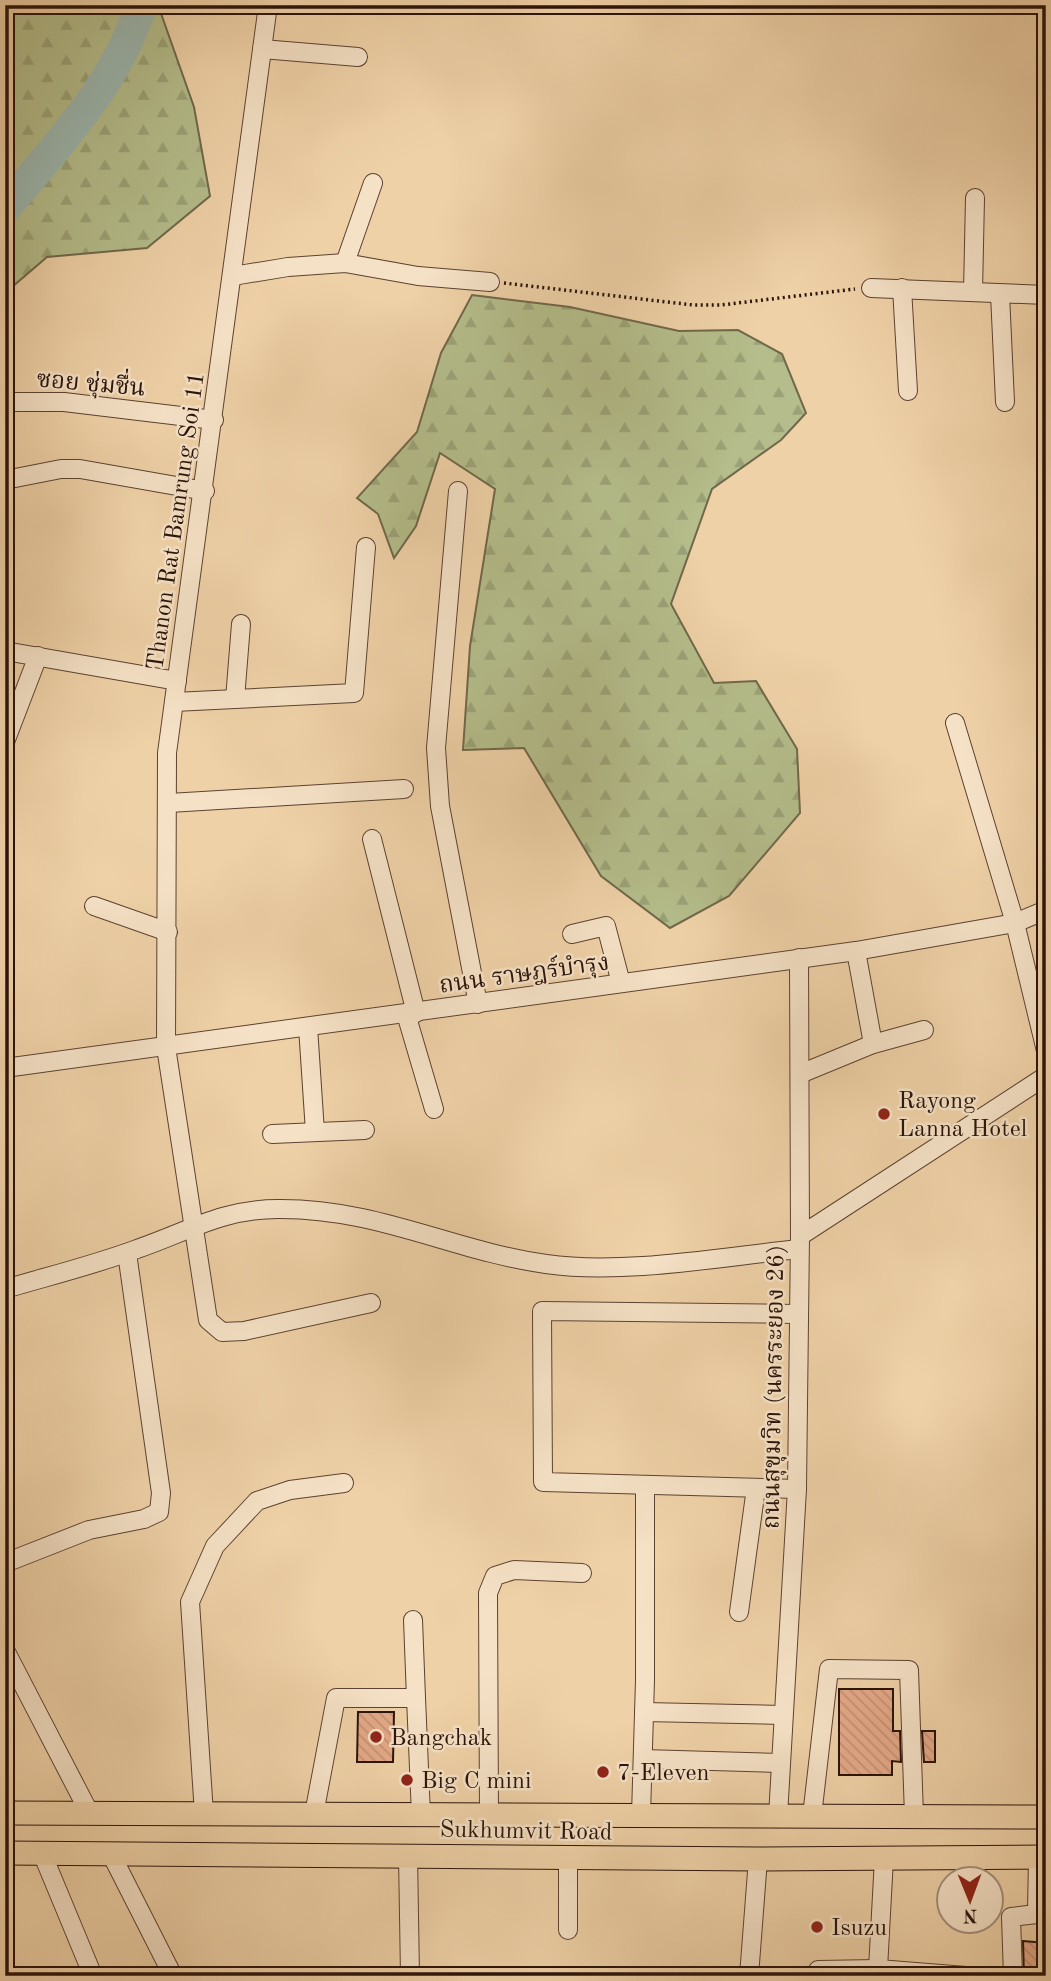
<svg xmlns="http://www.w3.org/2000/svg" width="1051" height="1981" viewBox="0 0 1051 1981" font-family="'Old Standard TT','Noto Serif Thai',serif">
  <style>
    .forest { fill: url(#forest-firs); stroke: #70684a; stroke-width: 2 }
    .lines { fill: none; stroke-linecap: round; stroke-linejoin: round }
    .river { stroke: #9bb6ae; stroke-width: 32 }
    .building { fill: url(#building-back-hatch); stroke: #2b130a; stroke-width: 2 }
    .minor-casing { stroke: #5c4231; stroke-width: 20 }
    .major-casing { stroke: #2b130a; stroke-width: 25 }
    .path { stroke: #2b130a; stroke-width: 3.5; stroke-dasharray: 2 3.5; stroke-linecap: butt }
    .minor { stroke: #f5e1c6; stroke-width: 18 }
    .major { stroke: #efd1a7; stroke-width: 23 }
    .poi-dot { fill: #8f2418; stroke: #f5e1c6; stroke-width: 2.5 }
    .labels { text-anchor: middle; stroke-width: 5; stroke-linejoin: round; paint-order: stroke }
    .street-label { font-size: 24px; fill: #2b130a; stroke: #f5e1c6 }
    .poi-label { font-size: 24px; fill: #2b130a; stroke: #f5e1c6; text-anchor: start }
  </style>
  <defs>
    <pattern id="forest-firs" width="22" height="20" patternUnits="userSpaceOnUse" patternTransform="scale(1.75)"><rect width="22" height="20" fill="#b4bd8b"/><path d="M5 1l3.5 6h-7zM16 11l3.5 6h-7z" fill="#9ba277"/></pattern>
    <pattern id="building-back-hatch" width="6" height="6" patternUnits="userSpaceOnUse" patternTransform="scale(1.75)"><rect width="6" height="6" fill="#e4a988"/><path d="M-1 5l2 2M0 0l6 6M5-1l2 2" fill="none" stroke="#c49174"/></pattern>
  </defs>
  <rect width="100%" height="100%" fill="#efd1a7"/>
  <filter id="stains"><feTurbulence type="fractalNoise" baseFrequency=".00286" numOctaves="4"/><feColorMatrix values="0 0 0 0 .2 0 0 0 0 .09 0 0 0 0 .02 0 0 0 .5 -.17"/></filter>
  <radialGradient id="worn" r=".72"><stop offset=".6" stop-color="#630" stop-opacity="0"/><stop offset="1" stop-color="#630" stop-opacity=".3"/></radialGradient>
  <g class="forest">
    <path d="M5 5H158L194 107 210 196 147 248 47 257 5 293Z"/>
    <path d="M472 295 570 307 679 331 738 330 782 354 806 413 781 440 712 489 671 604 714 683 756 681 797 749 800 813 729 896 670 928 601 876 524 748 463 750 470 646 495 489 440 453 416 526 394 558 378 514 357 498 417 432 441 353Z"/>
  </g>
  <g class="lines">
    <path class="river" d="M5 208C56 147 118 82 141 5"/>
  </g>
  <g class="building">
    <path d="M839 1689H893V1731H900L901 1762 892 1761V1775H839Z"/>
    <path d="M358 1712H394L393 1762H357Z"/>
    <path d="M922 1731H935V1762H924Z"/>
    <path d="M1023 1941 1046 1943V1976H1024Z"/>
  </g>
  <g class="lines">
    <g class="minor-casing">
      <g id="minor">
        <path d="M268 5 167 753 166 1047 208 1320 222 1332 244 1331 371 1303"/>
        <path d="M262 49 358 57"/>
        <path d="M345 263 373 183"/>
        <path d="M233 276 288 267 345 263 418 276 490 282"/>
        <path d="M871 288 1046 295"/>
        <path d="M902 288 908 391"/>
        <path d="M973 292 975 198"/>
        <path d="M1000 294 1005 402"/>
        <path d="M5 402H64L214 420"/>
        <path d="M5 480 61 469H80L205 491"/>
        <path d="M458 491 436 748 440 806 478 1004"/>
        <path d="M5 651 177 681"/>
        <path d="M235 699 241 624"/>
        <path d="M174 702 354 693 366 547"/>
        <path d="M955 723 1015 923 1046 1051"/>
        <path d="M5 742 38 656"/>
        <path d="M169 803 404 789"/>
        <path d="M372 839 416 1013"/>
        <path d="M94 906 168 932"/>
        <path d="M572 934 606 926 621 983"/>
        <path d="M856 951 873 1044"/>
        <path d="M406 1014 434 1109"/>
        <path d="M308 1027 315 1132"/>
        <path d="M5 1068 856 951 1015 923 1046 910"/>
        <path d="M800 1074 873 1044 924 1030"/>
        <path d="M272 1134 365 1130"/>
        <path d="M800 1236 1046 1076"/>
        <path d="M5 1289C49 1276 94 1265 137 1249 187 1232 222 1209 278 1209 377 1208 453 1251 546 1264 623 1275 721 1257 799 1249"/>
        <path d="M797 1489 543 1482 542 1311 799 1314"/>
        <path d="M5 1563 89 1530 144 1519 159 1512 161 1493 127 1253"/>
        <path d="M739 1612 756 1488"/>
        <path d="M413 1620 416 1698"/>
        <path d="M5 1650 90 1814"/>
        <path d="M644 1712 783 1715"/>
        <path d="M643 1759 780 1763"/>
        <path d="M204 1814 190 1602 215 1546 257 1501 290 1490 344 1483"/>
        <path d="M314 1814 336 1698H416L421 1815"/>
        <path d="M489 1815 488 1593 495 1576 514 1570 582 1573"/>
        <path d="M641 1815 645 1680V1485"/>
        <path d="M778 1816 797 1489 800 1236 799 958"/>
        <path d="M812 1816 829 1669 909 1670 914 1816"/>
        <path d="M110 1852 173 1976"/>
        <path d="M42 1853 93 1976"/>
        <path d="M408 1855 410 1976"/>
        <path d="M1037 1912 1038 1857"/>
        <path d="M568 1930V1856"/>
        <path d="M878 1969 884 1858"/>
        <path d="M749 1976 758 1859"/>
        <path d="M818 1976V1970L878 1969 966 1976"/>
        <path d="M1013 1976 1011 1917 1046 1913"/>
      </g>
    </g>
    <g class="major-casing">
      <g id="major">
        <path d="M5 1813 1046 1817"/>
        <path d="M5 1853 758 1859 1046 1857"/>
      </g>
    </g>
    <path class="path" d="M504 283 693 305H721L855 289"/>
    <use href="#minor" class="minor"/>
    <use href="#major" class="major"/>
  </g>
  <g class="poi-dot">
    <circle cx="884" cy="1114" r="7"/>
    <circle cx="376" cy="1737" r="7"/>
    <circle cx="603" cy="1772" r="7"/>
    <circle cx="407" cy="1780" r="7"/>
    <circle cx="817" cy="1927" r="7"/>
  </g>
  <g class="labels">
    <g class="street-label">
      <text transform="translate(91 383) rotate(5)" y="8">ซอย ชุ่มชื่น</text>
      <text transform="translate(175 521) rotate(-82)" y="8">Thanon Rat Bamrung Soi 11</text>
      <text transform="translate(524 973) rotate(-8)" y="8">ถนน ราษฎร์บำรุง</text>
      <text transform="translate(773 1387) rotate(-89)" y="8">ถนนสุขุมวิท (นครระยอง 26)</text>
      <text transform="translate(526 1830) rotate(1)" y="8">Sukhumvit Road</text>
    </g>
    <g class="poi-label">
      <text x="898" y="1108">Rayong<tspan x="898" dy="28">Lanna Hotel</tspan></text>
      <text x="390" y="1745">Bangchak</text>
      <text x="617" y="1780">7-Eleven</text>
      <text x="421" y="1788">Big C mini</text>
      <text x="831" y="1935">Isuzu</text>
    </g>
  </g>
  <rect width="1051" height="1981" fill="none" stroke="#efd1a7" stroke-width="28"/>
  <rect x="7" y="7" width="1037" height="1967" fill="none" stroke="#2b130a" stroke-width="3.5"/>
  <rect x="14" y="14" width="1023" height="1953" fill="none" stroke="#2b130a" stroke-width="2"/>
  <g transform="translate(970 1900) rotate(179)"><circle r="33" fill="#f5e1c6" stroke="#a48f7b" stroke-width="2"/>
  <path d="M0-5L12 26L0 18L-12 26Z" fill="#8f2418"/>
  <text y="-10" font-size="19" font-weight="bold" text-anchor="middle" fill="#2b130a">N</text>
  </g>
  <rect width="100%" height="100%" filter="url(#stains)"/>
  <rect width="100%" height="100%" fill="url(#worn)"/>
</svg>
